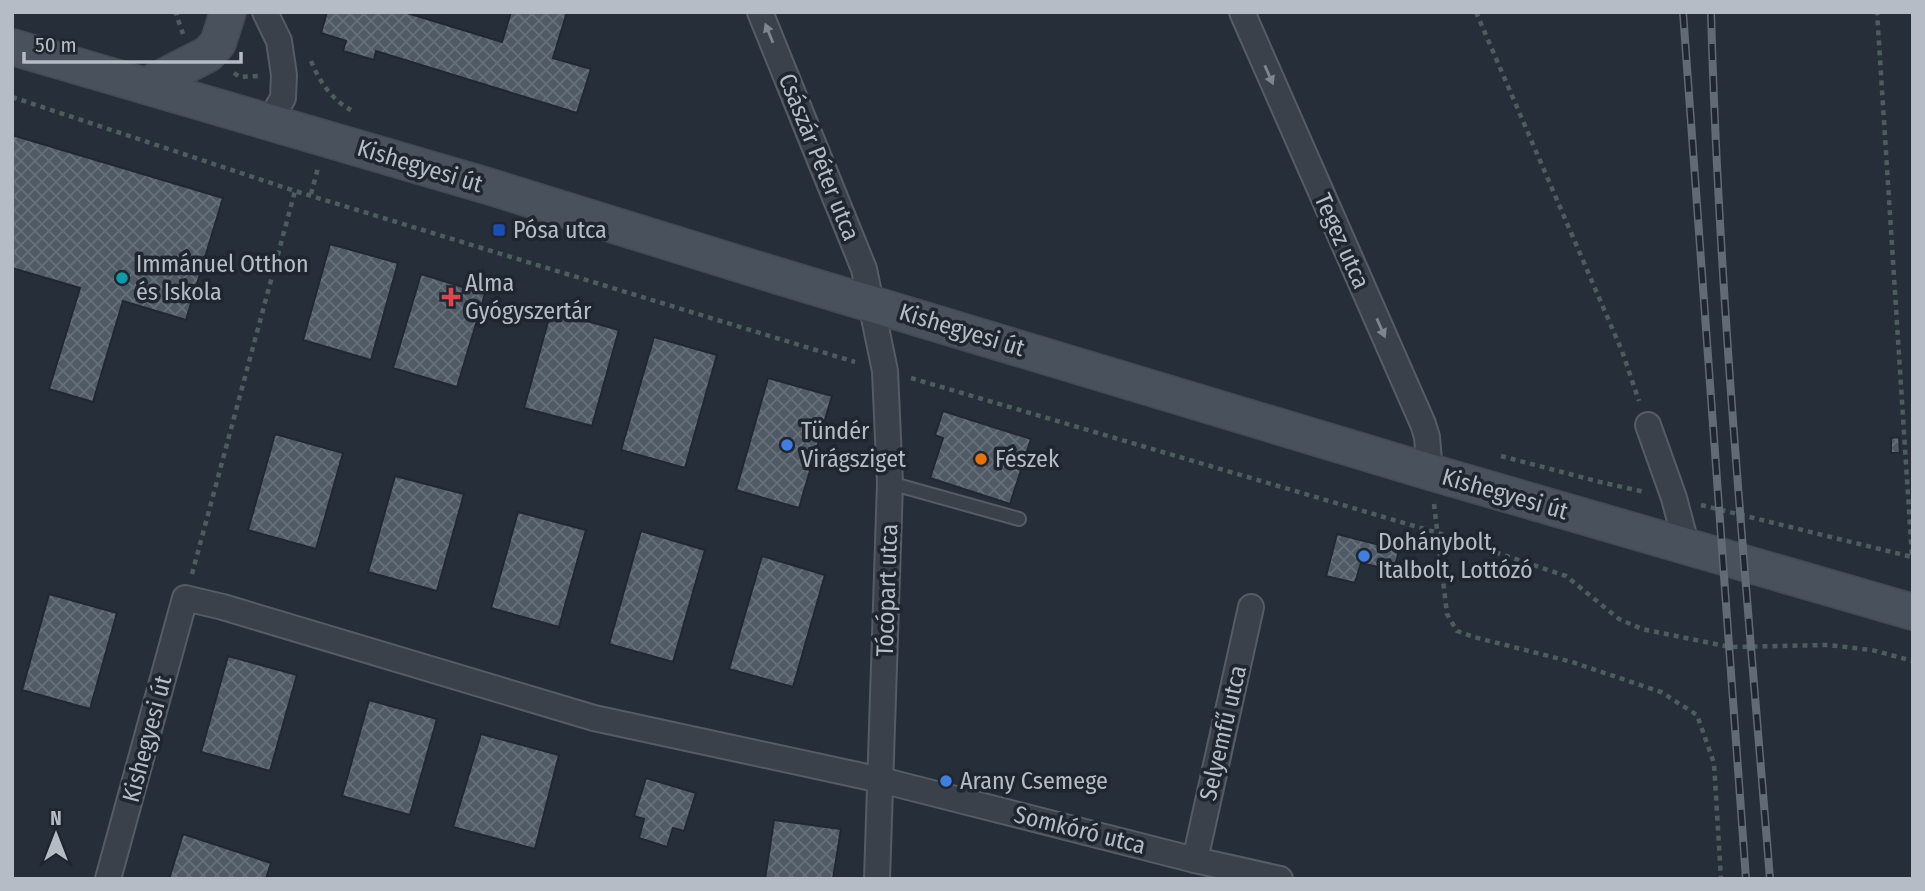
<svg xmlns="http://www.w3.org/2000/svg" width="1925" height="891" viewBox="0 0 1925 891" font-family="'Fira Sans Condensed',sans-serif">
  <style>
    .building { fill: url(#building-cross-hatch); stroke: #212831; stroke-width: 2 }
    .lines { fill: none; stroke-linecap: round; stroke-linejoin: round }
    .lane-casing { stroke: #555c65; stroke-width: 16 }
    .street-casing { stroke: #555c65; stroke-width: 28 }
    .secondary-casing { stroke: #434a53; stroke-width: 38 }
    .path { stroke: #4d5d5e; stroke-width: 4.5; stroke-dasharray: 5 5; stroke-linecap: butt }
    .lane { stroke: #3a414a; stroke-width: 12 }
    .street { stroke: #3a414a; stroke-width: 24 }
    .secondary { stroke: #48515c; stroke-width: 35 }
    .rail-casing { stroke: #616b75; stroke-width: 8 }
    .rail { stroke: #1f262f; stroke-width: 5; stroke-dasharray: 16; stroke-linecap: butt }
    .oneway { fill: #7e858e }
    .transit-dot { fill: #1a4fb4; stroke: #1f262f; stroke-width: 2.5 }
    .culture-dot { fill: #0f9aa8; stroke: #1f262f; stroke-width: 2.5 }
    .health-dot { fill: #e0444e; stroke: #1f262f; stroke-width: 2.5 }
    .shop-dot { fill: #3f7fe0; stroke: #1f262f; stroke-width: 2.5 }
    .food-dot { fill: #e8710a; stroke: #1f262f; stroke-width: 2.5 }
    .labels { text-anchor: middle; stroke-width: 7; stroke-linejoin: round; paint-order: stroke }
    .street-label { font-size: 24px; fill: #b5bcc5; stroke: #1f262f }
    .poi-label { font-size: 24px; fill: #b5bcc5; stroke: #1f262f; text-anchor: start }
  </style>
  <defs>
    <pattern id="building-cross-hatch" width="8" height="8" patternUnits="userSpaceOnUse" patternTransform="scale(1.75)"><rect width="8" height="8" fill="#4f5a65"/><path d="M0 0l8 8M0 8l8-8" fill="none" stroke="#66707a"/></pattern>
  </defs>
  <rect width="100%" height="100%" fill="#262f39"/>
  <g class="building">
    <path d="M327 12H404L502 42 511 12H567L553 58 591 69 577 113 376 51 374 60 343 51 346 41 321 33Z"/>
    <path d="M12 135 223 198 186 320 123 301 93 402 49 389 80 288 12 268Z"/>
    <path d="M330 244 398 263 371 360 303 340Z"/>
    <path d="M421 274 485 294 457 387 393 368Z"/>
    <path d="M551 311 619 330 592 426 524 408Z"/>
    <path d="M654 337 717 355 685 468 621 450Z"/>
    <path d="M768 378 832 396 799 508 736 490Z"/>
    <path d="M943 411 1031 439 1010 504 930 478 943 438 935 435Z"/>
    <path d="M275 434 343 453 316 549 248 530Z"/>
    <path d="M1899 437 1900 453H1891V438Z"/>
    <path d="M395 476 464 494 437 591 368 572Z"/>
    <path d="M518 512 586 530 559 627 491 608Z"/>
    <path d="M641 531 705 550 673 662 609 644Z"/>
    <path d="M1337 534 1399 550 1394 571 1361 563 1355 583 1326 576Z"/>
    <path d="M762 556 825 575 793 687 729 669Z"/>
    <path d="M49 594 117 613 90 709 22 690Z"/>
    <path d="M228 656 297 675 270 771 201 752Z"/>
    <path d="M369 700 437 719 410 815 342 796Z"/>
    <path d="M481 734 559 755 535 849 453 827Z"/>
    <path d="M646 778 696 793 684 831 673 828 667 847 639 838 644 819 634 816Z"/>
    <path d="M774 820 841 829 833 879H765Z"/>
    <path d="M183 834 271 863 266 879H169Z"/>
  </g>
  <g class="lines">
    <g class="lane-casing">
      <path id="lane" d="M890 483 1019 519"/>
    </g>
    <g class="street-casing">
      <g id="street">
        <path d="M265 12 279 41 284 75 283 98 269 122"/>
        <path d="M760 12 864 269 885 371 890 483 877 879"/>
        <path d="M1242 12 1423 424 1427 437 1430 472"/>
        <path d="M1648 425 1674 498 1687 547"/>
        <path d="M1195 860 1251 607"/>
        <path d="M108 879 185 598 223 607 594 718 881 780 1195 860 1280 879"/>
      </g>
    </g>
    <g class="secondary-casing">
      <g id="secondary">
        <path d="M12 47 491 187 775 275 1430 472 1913 612"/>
        <path d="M146 86 208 54 218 43 228 12"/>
      </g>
    </g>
    <g class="path">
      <path d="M179 12 176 14 183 34"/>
      <path d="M1476 12 1622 351 1639 401"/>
      <path d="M311 61C319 81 332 100 351 110"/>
      <path d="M234 73 240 77 259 76"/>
      <path d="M12 97 295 191 855 362"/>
      <path d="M311 194 318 168"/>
      <path d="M911 378 1438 533 1566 576 1619 619 1642 629 1730 647 1828 645 1872 650 1913 661"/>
      <path d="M1501 456 1600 482 1645 492"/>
      <path d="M1434 504 1447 614 1457 631 1474 637 1572 662 1661 692 1697 715 1714 763 1721 879"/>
      <path d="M1701 505 1912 557 1877 12"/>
      <path d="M192 574 295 191"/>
    </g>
    <use href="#lane" class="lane"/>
    <use href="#street" class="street"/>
    <use href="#secondary" class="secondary"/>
    <g class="rail-casing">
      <g id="rail">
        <path d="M1683 12 1746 879"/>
        <path d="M1711 12C1719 302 1747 590 1770 879"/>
      </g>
    </g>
    <use href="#rail" class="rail"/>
  </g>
  <defs><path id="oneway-solid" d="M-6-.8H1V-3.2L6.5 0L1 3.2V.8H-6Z" transform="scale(1.75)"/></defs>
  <g class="oneway">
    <use href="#oneway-solid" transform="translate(769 33) rotate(-112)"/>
    <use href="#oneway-solid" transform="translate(1269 75) rotate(66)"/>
    <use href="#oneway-solid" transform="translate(1381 328) rotate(66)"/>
  </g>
  <rect class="transit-dot" x="492" y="223" width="14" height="14" rx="3.5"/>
  <circle class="culture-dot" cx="122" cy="278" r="7"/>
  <path class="health-dot" d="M447.5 286.5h7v7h7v7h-7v7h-7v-7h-7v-7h7z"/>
  <g class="shop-dot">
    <circle cx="787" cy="445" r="7"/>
    <circle cx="1364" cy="556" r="7"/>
    <circle cx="946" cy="781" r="7"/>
  </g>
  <circle class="food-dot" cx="981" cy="459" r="7"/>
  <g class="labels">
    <g class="street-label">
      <text transform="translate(819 157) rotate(68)" y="8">Császár Péter utca</text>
      <text transform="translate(420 166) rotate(17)" y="8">Kishegyesi út</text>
      <text transform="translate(1342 241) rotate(66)" y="8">Tegez utca</text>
      <text transform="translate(962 330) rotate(17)" y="8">Kishegyesi út</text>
      <text transform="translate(1505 494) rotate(16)" y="8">Kishegyesi út</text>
      <text transform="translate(887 590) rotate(-88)" y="8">Tócópart utca</text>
      <text transform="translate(1223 733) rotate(-77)" y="8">Selyemfű utca</text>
      <text transform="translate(147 739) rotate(-75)" y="8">Kishegyesi út</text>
      <text transform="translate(1080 830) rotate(14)" y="8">Somkóró utca</text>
    </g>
    <g class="poi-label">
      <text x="513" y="238">Pósa utca</text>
      <text x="136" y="272">Immánuel Otthon<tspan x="136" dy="28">és Iskola</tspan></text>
      <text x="465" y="291">Alma<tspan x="465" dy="28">Gyógyszertár</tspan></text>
      <text x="801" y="439">Tündér<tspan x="801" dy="28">Virágsziget</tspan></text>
      <text x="995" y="467">Fészek</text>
      <text x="1378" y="550">Dohánybolt,<tspan x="1378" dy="28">Italbolt, Lottózó</tspan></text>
      <text x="960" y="789">Arany Csemege</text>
    </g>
  </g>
  <rect width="1925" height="891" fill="none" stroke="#b5bcc5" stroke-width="28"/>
  <g transform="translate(56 835)" stroke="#1f262f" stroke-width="5" paint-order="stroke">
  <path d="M0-5L12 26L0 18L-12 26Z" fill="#b5bcc5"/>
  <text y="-10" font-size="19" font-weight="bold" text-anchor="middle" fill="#b5bcc5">N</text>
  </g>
  <path d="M24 52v10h217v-10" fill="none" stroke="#b5bcc5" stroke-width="3.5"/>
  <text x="35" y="52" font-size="21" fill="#b5bcc5" stroke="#1f262f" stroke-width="5" paint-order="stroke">50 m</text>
</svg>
